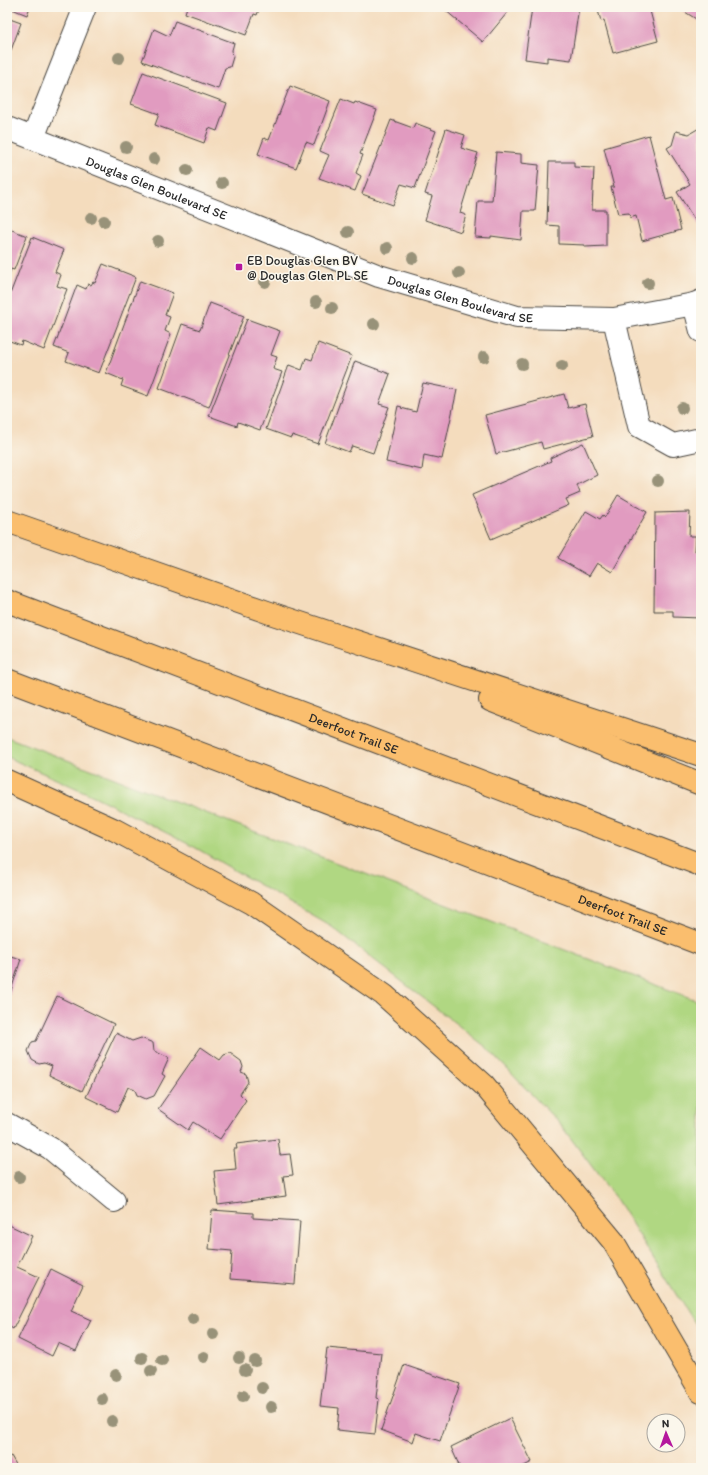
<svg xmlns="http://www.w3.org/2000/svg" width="708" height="1475" viewBox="0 0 708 1475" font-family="Itim,sans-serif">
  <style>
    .green { fill: #b0d782; stroke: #6e8156 }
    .building { fill: #e19bc0 }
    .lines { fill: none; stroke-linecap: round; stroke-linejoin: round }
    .minor-casing { stroke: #494641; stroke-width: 24 }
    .highway-casing { stroke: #494641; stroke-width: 24 }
    .minor { stroke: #fff; stroke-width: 22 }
    .highway { stroke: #fabe6e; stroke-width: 22 }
    .tree { fill: #989279 }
    .poi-dot { fill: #b5179e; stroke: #fbf7ec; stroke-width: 1.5 }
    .labels { text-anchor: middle; stroke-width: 3; stroke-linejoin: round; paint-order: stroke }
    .street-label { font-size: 13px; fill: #2b2b2b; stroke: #fbf7ec }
    .poi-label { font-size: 13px; fill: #2b2b2b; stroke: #fbf7ec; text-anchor: start }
  </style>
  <rect width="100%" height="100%" fill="#fbf7ec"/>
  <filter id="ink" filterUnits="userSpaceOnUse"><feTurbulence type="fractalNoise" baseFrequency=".025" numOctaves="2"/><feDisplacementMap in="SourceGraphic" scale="8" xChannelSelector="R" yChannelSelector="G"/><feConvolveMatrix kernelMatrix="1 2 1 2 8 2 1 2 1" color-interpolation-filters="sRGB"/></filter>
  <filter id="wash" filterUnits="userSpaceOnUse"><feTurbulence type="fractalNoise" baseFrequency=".012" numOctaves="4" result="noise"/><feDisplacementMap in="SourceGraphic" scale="16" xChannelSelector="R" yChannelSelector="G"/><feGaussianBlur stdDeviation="0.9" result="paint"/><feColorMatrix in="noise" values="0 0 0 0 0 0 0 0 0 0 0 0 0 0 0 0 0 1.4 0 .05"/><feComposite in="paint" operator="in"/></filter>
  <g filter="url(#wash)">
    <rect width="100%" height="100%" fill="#f4dcbd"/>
    <path class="green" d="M7 737 701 1002V1334L617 1200 560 1124 486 1047 332 927 196 848 96 797 7 757Z"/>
    <g id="blocks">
      <g class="building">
        <path d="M7 7H30L27 15Z"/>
        <path d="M187 7H260L257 15 254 14 246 35 185 13Z"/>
        <path d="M447 7H512L483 42 445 10Z"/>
        <path d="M532 7H579L571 60 547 57V62L525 59Z"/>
        <path d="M597 7H649L658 41 613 53 604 20 601 21Z"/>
        <path d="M677 7H701V22Z"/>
        <path d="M7 18 21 23 10 53 7 52Z"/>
        <path d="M175 21 234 43 232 50 233 57 230 67 225 68 218 89 142 61 154 29 169 36Z"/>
        <path d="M143 72 227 103 217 131 209 128 204 143 155 125 159 114 131 104Z"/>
        <path d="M290 86 330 101 314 145 306 142 296 168 258 154 264 138 269 140Z"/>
        <path d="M341 99 354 104 355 102 377 110 360 154 363 155 356 173 361 176 355 191 319 178 329 155 320 151Z"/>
        <path d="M391 120 413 128 415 123 436 131 415 188 401 184 393 205 362 194Z"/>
        <path d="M701 127V223L698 225 677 192 690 184 667 148 672 145 676 131 689 134Z"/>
        <path d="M446 129 465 135 461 148 478 153 460 213 466 215 461 232 425 220 432 196 425 194Z"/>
        <path d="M649 135 666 200 673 198 681 230 642 241 636 216 630 218 629 213 618 214 611 187H614L604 148Z"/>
        <path d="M496 152 521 154V163L539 165 535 211H523L521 240 491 236V238L475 237 478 201H492Z"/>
        <path d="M549 162H574V167L594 168 592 210H606V246L585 247V245L559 244V226L547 225Z"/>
        <path d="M7 228 27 236 14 270 11 269 7 280Z"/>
        <path d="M32 237 64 250 55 272 61 275 57 286 67 289 44 350 22 341 21 345 7 340V302Z"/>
        <path d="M103 264 136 277 99 373 66 361 69 353 54 347 77 285 86 289 88 284 91 285 93 282 95 283Z"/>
        <path d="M140 281 173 293 165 315 170 317 165 331 171 334 148 396 121 386 123 380 106 373Z"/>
        <path d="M210 303 244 316 209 407 159 388 182 324 200 330Z"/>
        <path d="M247 319 280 331 271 355 277 357 273 369 282 372 260 430 238 422 237 426 209 416Z"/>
        <path d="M318 343 352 356 318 444 292 435 291 438 266 429 289 365 302 370 306 358 312 360Z"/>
        <path d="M355 361 390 374 379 404 389 407 373 453 352 446 349 452 325 443Z"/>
        <path d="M423 383 457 390 442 459 424 455 422 470 386 462 398 406 402 407 401 408 416 412Z"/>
        <path d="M564 394 568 408 585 404 593 436 543 449 541 442 496 454 485 415Z"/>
        <path d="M583 443 597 475 577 485 580 493 566 499 569 505 491 539 472 495 551 461 550 458Z"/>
        <path d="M618 495 647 512 612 572 597 563 589 576 558 558 586 511 600 519 603 515 605 517Z"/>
        <path d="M690 512 689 536H696L695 551H701V618L673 617V611H654L655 513Z"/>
        <path d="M7 955 21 959 7 1003Z"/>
        <path d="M57 996 114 1024 82 1091 49 1075 52 1066 44 1063 39 1064 32 1060 28 1051 32 1042 36 1041Z"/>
        <path d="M116 1033 132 1041 141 1038 153 1043 154 1051 169 1058 162 1074 165 1076 154 1096 146 1099 137 1095 135 1090 128 1087 117 1112 86 1097Z"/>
        <path d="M201 1047 220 1060 224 1055 230 1053 241 1061 243 1067 241 1072 246 1074 248 1082 240 1094 246 1100 220 1139 193 1122 188 1130 158 1109Z"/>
        <path d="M278 1139 280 1155 290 1154 293 1175 283 1176 286 1196 218 1205 214 1171 236 1169 234 1149H237L236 1144Z"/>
        <path d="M212 1210 253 1213V1218L300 1221 295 1284 230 1279 232 1251 209 1249Z"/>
        <path d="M7 1224 32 1236 17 1267 39 1277 13 1329 7 1325Z"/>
        <path d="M51 1269 83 1285 71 1311 91 1320 76 1351 58 1343 52 1356 18 1339Z"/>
        <path d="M327 1348 381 1353 376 1398 379 1399 375 1434 337 1430 339 1408 320 1406Z"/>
        <path d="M404 1365 460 1384 440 1441 416 1433 413 1442 381 1430Z"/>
        <path d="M510 1418 532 1462 520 1468H454L459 1465 451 1447Z"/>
        <path d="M11 1456 18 1468H7V1458Z"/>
      </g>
    </g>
  </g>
  <g filter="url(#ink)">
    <use href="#blocks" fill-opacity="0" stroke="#494641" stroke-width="1"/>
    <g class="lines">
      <g class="minor-casing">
        <g id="minor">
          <path id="s1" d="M7 128 379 276 517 317 614 319 694 304 701 301"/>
          <path d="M33 138 85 7"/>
          <path d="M694 304 701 331"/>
          <path d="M614 319 639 426 673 445 701 439"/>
          <path d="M7 1124 50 1148 114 1201"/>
        </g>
      </g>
      <g class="highway-casing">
        <g id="highway">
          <path d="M7 521 270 613 701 755"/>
          <path id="s2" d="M7 601 701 865"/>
          <path id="s3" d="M7 680 701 944"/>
          <path d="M490 700 701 784"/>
          <path d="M7 781 115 830 251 903 384 995 484 1085 613 1241 701 1392"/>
        </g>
      </g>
      <use href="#minor" class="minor"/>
      <use href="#highway" class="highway"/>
    </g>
    <g class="tree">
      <circle cx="119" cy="58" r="6"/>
      <circle cx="126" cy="147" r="6"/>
      <circle cx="154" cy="159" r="6"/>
      <circle cx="187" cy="170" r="6"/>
      <circle cx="222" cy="183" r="6"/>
      <circle cx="91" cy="218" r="6"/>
      <circle cx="104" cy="221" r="6"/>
      <circle cx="348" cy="232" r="6"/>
      <circle cx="158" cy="241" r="6"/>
      <circle cx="387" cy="248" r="6"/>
      <circle cx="413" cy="258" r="6"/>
      <circle cx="459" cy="273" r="6"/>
      <circle cx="265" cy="282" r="6"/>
      <circle cx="648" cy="283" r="6"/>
      <circle cx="316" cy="302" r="6"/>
      <circle cx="332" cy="308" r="6"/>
      <circle cx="374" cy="324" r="6"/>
      <circle cx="484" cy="357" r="6"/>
      <circle cx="522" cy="364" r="6"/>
      <circle cx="562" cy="366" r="6"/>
      <circle cx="682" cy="408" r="6"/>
      <circle cx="658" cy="481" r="6"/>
      <circle cx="19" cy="1177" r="6"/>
      <circle cx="193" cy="1319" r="6"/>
      <circle cx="213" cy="1334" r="6"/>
      <circle cx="204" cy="1357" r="6"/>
      <circle cx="142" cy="1358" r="6"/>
      <circle cx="239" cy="1358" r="6"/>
      <circle cx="162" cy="1360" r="6"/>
      <circle cx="255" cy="1361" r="6"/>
      <circle cx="245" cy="1370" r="6"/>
      <circle cx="151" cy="1371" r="6"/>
      <circle cx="116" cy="1375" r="6"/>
      <circle cx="262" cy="1388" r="6"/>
      <circle cx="243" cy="1396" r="6"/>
      <circle cx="102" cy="1399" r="6"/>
      <circle cx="271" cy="1407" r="6"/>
      <circle cx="112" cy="1421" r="6"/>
    </g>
  </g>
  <rect class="poi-dot" x="235" y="263" width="8" height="8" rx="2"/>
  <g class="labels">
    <g class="street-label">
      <text dy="5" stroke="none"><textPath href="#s1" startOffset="161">Douglas Glen Boulevard SE</textPath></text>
      <text dy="5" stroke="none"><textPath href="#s1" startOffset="485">Douglas Glen Boulevard SE</textPath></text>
      <text dy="5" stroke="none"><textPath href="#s2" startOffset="371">Deerfoot Trail SE</textPath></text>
      <text dy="5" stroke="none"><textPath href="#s3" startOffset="659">Deerfoot Trail SE</textPath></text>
    </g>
    <g class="poi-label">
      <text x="247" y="265">EB Douglas Glen BV<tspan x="247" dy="15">@ Douglas Glen PL SE</tspan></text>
    </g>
  </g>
  <rect width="708" height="1475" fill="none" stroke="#fbf7ec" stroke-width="24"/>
  <g transform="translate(666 1433) rotate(358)"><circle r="19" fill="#fbf7ec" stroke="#a8a59f"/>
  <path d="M0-3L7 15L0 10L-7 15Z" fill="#b5179e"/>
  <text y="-6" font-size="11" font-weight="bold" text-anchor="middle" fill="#2b2b2b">N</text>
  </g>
</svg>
